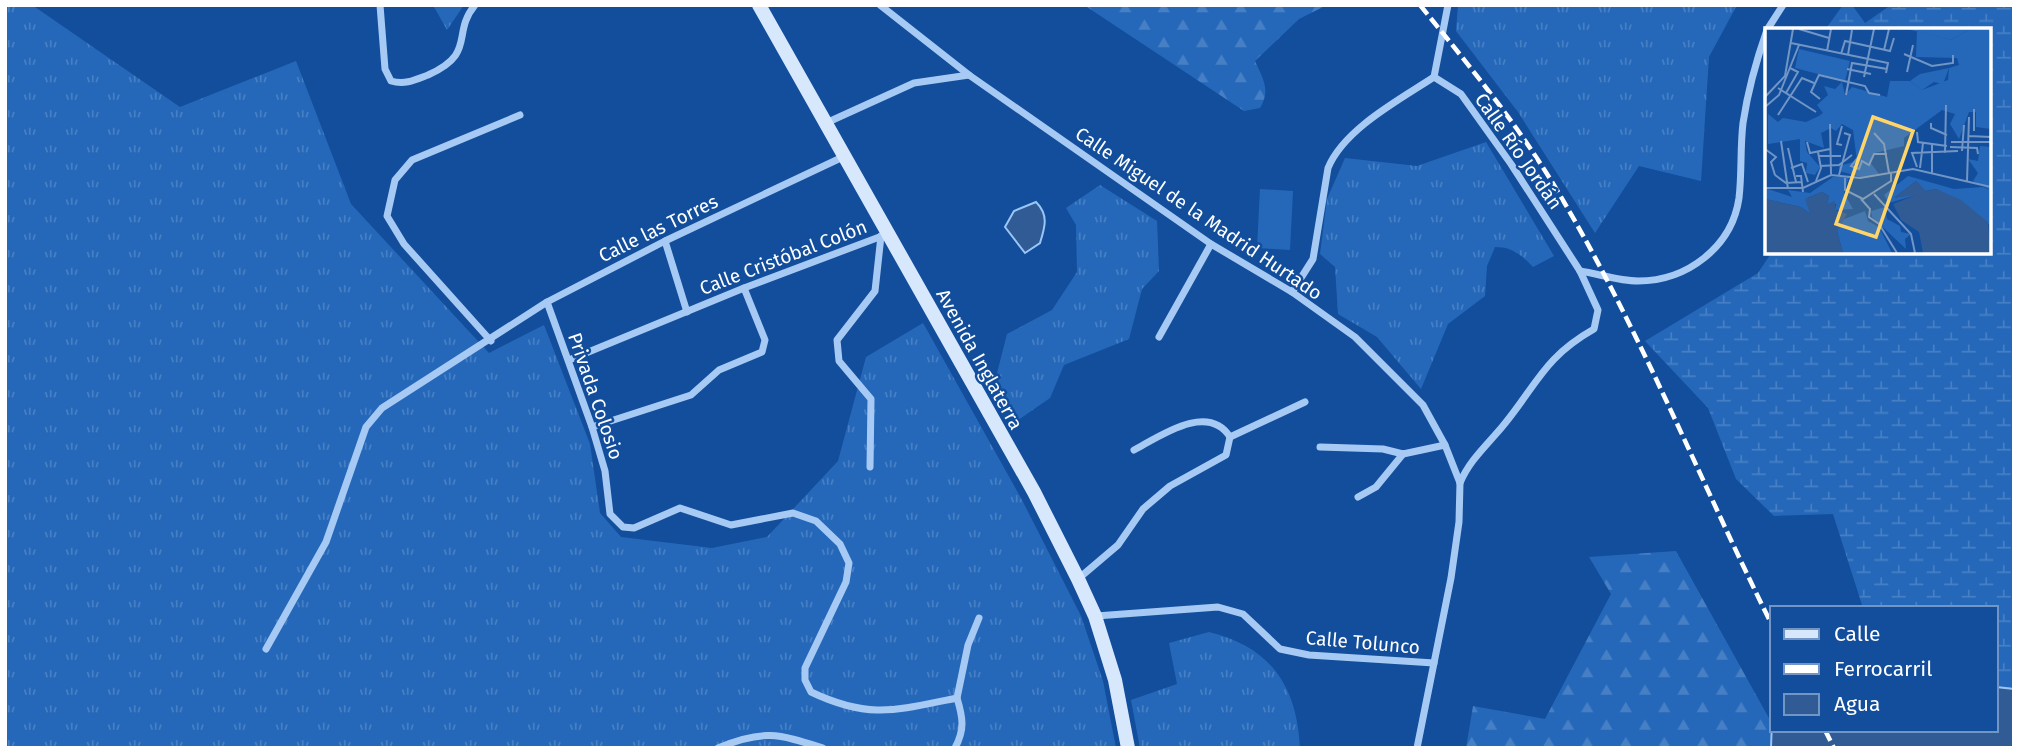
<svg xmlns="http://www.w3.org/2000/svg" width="2019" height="753" viewBox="0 0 2019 753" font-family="'Fira Sans',sans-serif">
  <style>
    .grass { fill: url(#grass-tufts) }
    .forest { fill: url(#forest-firs) }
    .wetland { fill: url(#wetland-marsh) }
    .garden { fill: #2568ba }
    .water { fill: #305b95; stroke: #99c5f7; stroke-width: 2 }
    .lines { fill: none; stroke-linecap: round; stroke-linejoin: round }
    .minor { stroke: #a7caf4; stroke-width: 7 }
    .secondary { stroke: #d7e8fd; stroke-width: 14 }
    .rail { stroke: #fff; stroke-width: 4.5; stroke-dasharray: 12 5; stroke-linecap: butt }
    .labels { text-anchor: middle; stroke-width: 5; stroke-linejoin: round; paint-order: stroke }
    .street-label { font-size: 19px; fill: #fff; stroke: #124e9c }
    .inset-road { fill: none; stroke: #7195c4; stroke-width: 2 }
    .view { fill: #ffd56a; fill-opacity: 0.15; stroke: #ffd56a; stroke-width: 3.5 }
    .inset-edge { fill: none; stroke: #fff; stroke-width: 3.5 }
  </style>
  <defs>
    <pattern id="grass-tufts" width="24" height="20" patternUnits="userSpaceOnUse" patternTransform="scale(1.75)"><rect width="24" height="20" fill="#2568ba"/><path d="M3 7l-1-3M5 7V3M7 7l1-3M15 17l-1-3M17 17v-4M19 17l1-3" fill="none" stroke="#467fc4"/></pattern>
    <pattern id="forest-firs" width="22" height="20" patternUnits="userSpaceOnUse" patternTransform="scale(1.75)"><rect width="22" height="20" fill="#2568ba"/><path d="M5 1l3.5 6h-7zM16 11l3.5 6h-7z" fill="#467fc4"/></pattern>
    <pattern id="wetland-marsh" width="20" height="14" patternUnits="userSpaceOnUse" patternTransform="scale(1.75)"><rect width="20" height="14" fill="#2568ba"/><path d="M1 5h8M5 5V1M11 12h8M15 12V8" fill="none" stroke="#467fc4"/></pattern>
  </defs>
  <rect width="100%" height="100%" fill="#124e9c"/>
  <g class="grass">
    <path d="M5 5H32L180 107 296 61 351 204 489 353 544 325 590 444 600 513 621 537 712 548 767 537 838 461 866 357 923 323 1022 500 1081 616 1103 681 1116 748H5Z"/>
    <path d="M433 5H464L447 30Z"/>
    <path d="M1458 5H1737L1709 57 1701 181 1639 166 1595 233 1518 112 1456 31Z"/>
    <path d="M1486 142 1554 256 1533 267C1521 255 1513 247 1495 247L1487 266 1485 296 1448 324 1421 389 1377 337 1338 314 1335 267 1320 254 1327 199 1345 158 1417 166Z"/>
    <path d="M1100 185 1157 221 1159 271 1142 289 1129 339 1064 365 1050 398 1014 423 996 377 1007 334 1052 310 1077 272 1076 225 1066 208Z"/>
    <path d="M1209 632C1270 647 1297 685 1300 748H1140L1131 700 1177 684 1169 643Z"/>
  </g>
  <g class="forest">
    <path d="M1084 5H1327L1299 19 1255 61C1263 79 1271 90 1260 108L1244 111Z"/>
    <path d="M1676 551 1770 720 1771 748H1466L1473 706 1545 719 1611 594 1589 557Z"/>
  </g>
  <path class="wetland" d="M1843 5H1852L1865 23 1891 5H2014V689L1996 687V608H1863L1833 514 1774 516 1736 479 1708 408 1645 341 1758 273 1772 252H1989V30H1825Z"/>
  <path class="garden" d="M1260 189 1293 191 1290 250 1257 248Z"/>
  <g class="water">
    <path d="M1036 202C1049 215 1045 227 1040 243L1025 253 1005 227 1014 211Z"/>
    <path d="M1996 687 2014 689V748H1771L1772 719V730H1996Z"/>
  </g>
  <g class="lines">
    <g class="minor">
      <path d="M380 5 385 69 391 81C405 85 415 80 428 75 477 53 451 34 475 5"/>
      <path d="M880 5 969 75"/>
      <path d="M1767 30 1783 5"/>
      <path d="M1434 77 1461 94 1511 164 1580 271 1598 310 1594 329C1543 358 1537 385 1502 427 1486 446 1469 461 1460 483"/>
      <path d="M1434 77 1448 5"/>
      <path d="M826 123 914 83 969 75 1211 244 1292 292 1355 337 1423 405 1445 445 1460 483 1459 522 1451 578 1417 748"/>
      <path d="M665 241 687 312"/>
      <path d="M1580 271C1599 274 1619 281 1638 281 1687 281 1732 247 1739 198 1742 173 1740 148 1743 123 1748 90 1756 61 1767 30"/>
      <path d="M1292 292 1313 259 1328 168C1344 129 1399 100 1434 77"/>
      <path d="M547 302 592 427 605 471 610 514 623 527 634 528 680 508 731 525 793 513 816 521 840 544 849 563 846 582 805 668V680L811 692C870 720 897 710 957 698 963 718 965 729 955 748"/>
      <path d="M1159 337 1211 244"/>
      <path d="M491 341 404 244 387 216 395 180 412 160 520 115"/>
      <path d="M569 360 744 288 890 233"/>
      <path d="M592 427 691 395 719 370 762 352 765 340 744 288"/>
      <path d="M1230 437 1305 402"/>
      <path d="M1320 447 1383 449 1403 454 1445 445"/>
      <path d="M1134 450C1160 436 1208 402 1230 437"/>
      <path d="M870 467 871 399 839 361 837 340 875 291 881 236"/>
      <path d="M1358 497 1376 487 1403 454"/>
      <path d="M1078 579 1118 545 1143 509 1170 486 1226 455 1230 437"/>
      <path d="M1096 616 1218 607 1243 614 1280 649 1309 655 1434 663"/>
      <path d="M266 649 326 542 366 427 382 408 547 302 665 241 845 156"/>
      <path d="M957 698 968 645 979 618"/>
      <path d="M718 748C763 729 778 734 823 748"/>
    </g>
    <path class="secondary" d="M759 5 1034 492 1078 579 1095 616 1115 680 1128 748"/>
    <g class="rail">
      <path d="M1420 5C1470 67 1521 128 1561 197 1642 334 1701 483 1772 625"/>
      <path d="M1825 730 1834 748"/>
    </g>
  </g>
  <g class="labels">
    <g class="street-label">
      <text transform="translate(1519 151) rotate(55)" y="7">Calle Río Jordán</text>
      <text transform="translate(1199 213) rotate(34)" y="7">Calle Miguel de la Madrid Hurtado</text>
      <text transform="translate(658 228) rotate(-26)" y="7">Calle las Torres</text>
      <text transform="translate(783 257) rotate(-21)" y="7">Calle Cristóbal Colón</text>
      <text transform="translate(980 359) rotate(61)" y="7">Avenida Inglaterra</text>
      <text transform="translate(596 396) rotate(71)" y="7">Privada Colosio</text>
      <text transform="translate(1363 642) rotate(5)" y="7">Calle Tolunco</text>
    </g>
  </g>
  <g transform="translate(1765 28)">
    <rect width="226" height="226" fill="#124e9c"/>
    <path d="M205 1H226V101L211 99V84H204L194 111 185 96 190 86 177 82 139 110V118L110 125 105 134 114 146 96 149 74 143V138L92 133 88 102 77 96 71 103 66 100 56 105 59 120 40 113 42 124 55 139 50 147 41 145 42 135 35 133V111L3 116V86L13 94 18 90 41 94 54 88 58 85 52 77 63 67 59 58 70 61 77 54 80 67 87 59 122 69 125 53H145L157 62 183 52 184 40 194 37 192 30 151 29 152 3 186 12ZM215 118 226 119V162L208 153 213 145 203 131 213 133ZM120 179 122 191 135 198 136 204 146 206 140 211 141 221 107 189 106 183Z" fill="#2568ba"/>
    <path d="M142 1H205L186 12ZM184 40 178 56 169 54 157 62 145 53 155 46ZM143 148 189 161 218 159 226 162V167L190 171 171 161 160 163 151 153 129 170 150 165 151 167 124 175 119 167ZM68 149H84L79 165 88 181 70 182 71 176H62L64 168 57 164 42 170 45 186 36 179 0 171V160L27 169 23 162 45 165Z" fill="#2568ba"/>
    <path d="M218 163 226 167V198L190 171ZM100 183 103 193 114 199 127 225H78L72 203 77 192Z" fill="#2568ba"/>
    <path d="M34 21 85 33 80 53 30 40Z" fill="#2568ba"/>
    <path d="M151 153 161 163 171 161 196 172 223 194 226 225H158L154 204 136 192 128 176 151 167 129 170ZM57 164 64 168 62 176 70 173V182L82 186 72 203 78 225H0V171L36 179 45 186 40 171Z" fill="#305b95"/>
    <path class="inset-road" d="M34 1 64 10M26 15 123 35 121 45M119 22 124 1M62 23 66 1M76 26 80 13 125 23 129 10M139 26 167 38 188 35V27M83 27 87 2M82 41 106 46M142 44 148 17M99 49 109 1M13 60 51 84M21 65 33 44 25 40M81 67 87 35 122 41M0 69 20 48 28 1M55 71 46 64 54 47 100 58 104 65 115 67M0 79 14 67 34 17M209 81V103M13 87 37 50 49 55M166 95V100L182 107M65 96 66 146M152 104 153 114 182 118M109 105 119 116 124 145M204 108 226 109M16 113 23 161M42 114 45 125 65 121M186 114H225M167 116V145M77 117 72 116 77 98M185 119 212 120 213 126M23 120 31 154M0 121 11 129 6 134 10 147M197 123 199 97M180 125 181 77M95 127 86 138 94 141 97 133 104 137 109 126H122M54 128H76M55 138 74 137 87 127M152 139 147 125 193 123M26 140 37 136 43 154M155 140 158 115M10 147 21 155 37 154M74 147 85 107 79 105M31 148H36L38 164M80 150V162L98 171 126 153V144M51 153 56 140 53 124M202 153 204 89M0 160H38L66 147 95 150 148 141 226 159M109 166 146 206 150 225M96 171 105 181 104 189 114 196 132 225"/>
    <path class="view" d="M108 89 148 103 111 209 71 196Z"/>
    <rect width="226" height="226" class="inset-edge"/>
  </g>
  <rect width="2019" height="753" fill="none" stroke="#ffffff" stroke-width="14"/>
  <rect x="1770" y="606" width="228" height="126" fill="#124e9c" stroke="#7195c4" stroke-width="2"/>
  <rect x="1784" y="629" width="35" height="10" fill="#d7e8fd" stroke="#7195c4" stroke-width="2"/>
  <text x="1834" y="641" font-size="21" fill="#ffffff">Calle</text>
  <rect x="1784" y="664" width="35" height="10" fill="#ffffff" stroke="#7195c4" stroke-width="2"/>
  <text x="1834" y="676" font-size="21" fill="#ffffff">Ferrocarril</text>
  <rect x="1784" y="694" width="35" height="21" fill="#305b95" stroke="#7195c4" stroke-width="2"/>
  <text x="1834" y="711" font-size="21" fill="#ffffff">Agua</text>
</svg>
